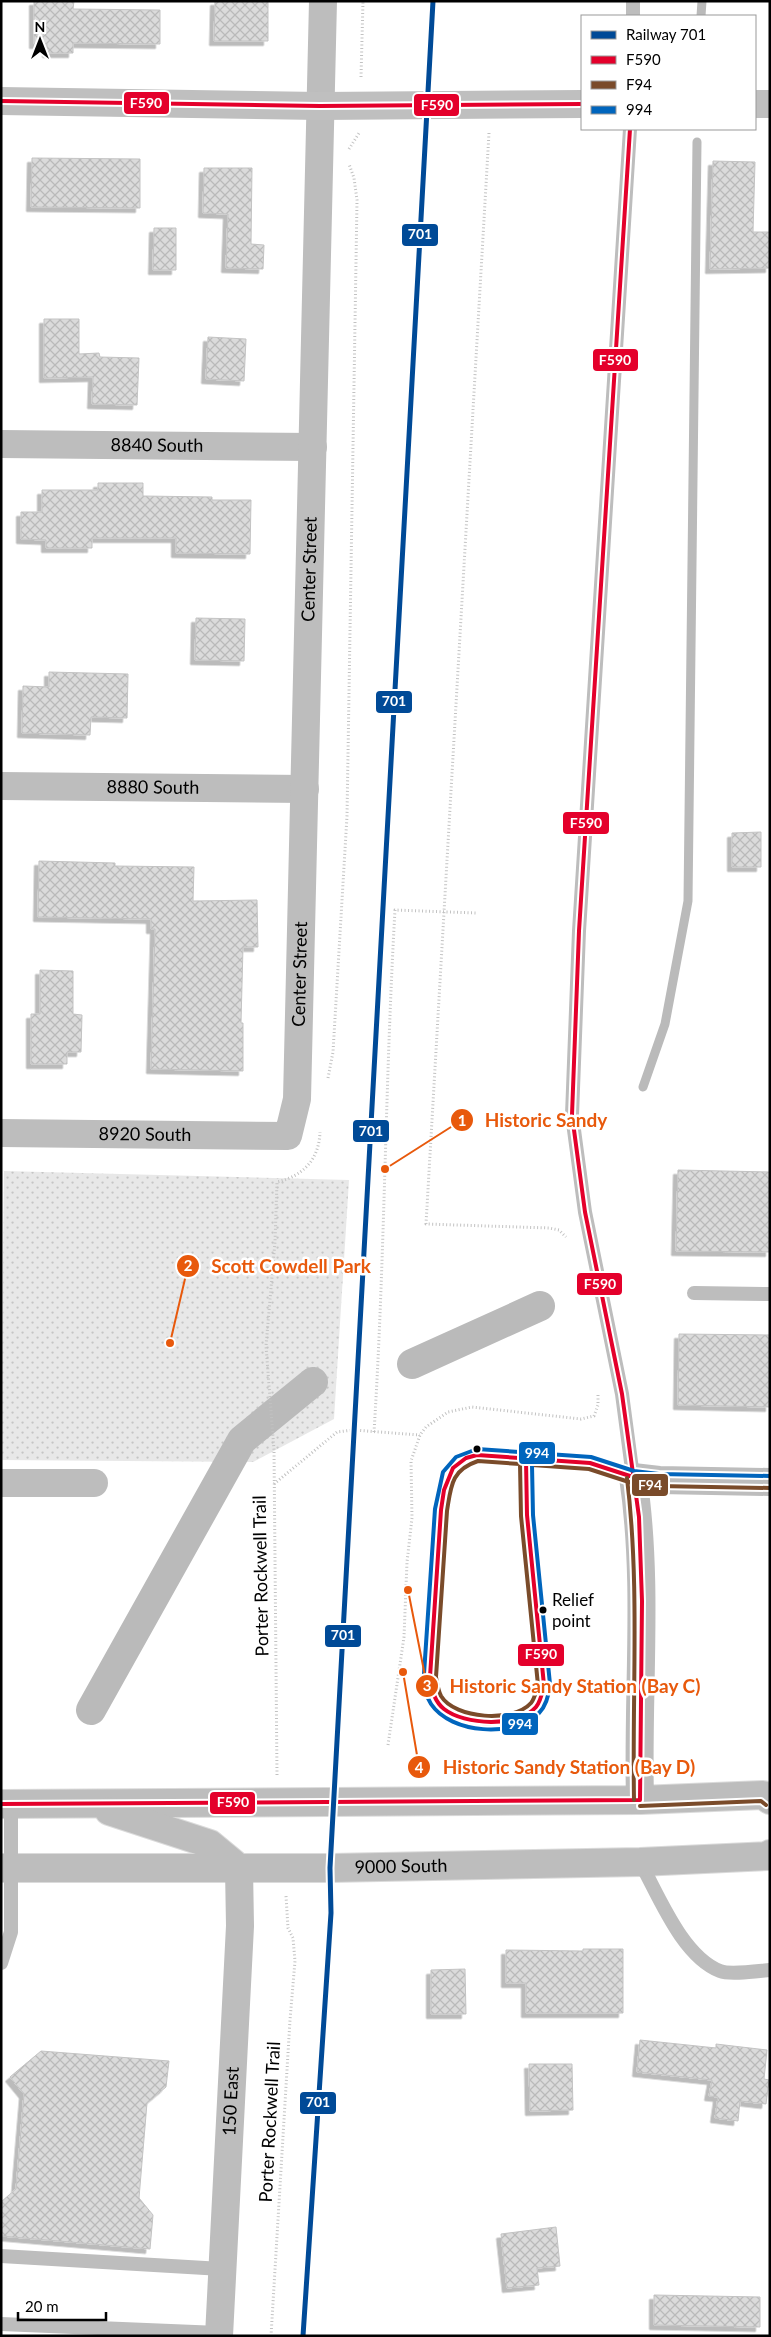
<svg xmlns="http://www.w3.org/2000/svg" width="771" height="2337" viewBox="0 0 771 2337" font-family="Lato,sans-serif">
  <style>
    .park { fill: url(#park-dots) }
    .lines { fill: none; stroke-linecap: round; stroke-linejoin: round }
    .stream { stroke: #bababa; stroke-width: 9 }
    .canal { stroke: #bababa; stroke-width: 30 }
    .building { fill: url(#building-cross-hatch); stroke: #c3c3c3; filter: url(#shadow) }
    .primary-casing { stroke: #dbdbdb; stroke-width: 30 }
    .path { stroke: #c2c2c2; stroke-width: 3; stroke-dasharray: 1 2.5; stroke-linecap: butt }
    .lane { stroke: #bdbdbd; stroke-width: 14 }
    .street { stroke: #bdbdbd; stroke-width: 28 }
    .secondary { stroke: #bfbfbf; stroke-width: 28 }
    .primary { stroke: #bdbdbd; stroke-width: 28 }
    .bus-1-casing { stroke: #fff; stroke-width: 8 }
    .bus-2-casing { stroke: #fff; stroke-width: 8 }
    .bus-3-casing { stroke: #fff; stroke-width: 8 }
    .bus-1 { stroke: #e4002b; stroke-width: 4 }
    .bus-2 { stroke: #7a4b2a; stroke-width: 4 }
    .bus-3 { stroke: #0065bd; stroke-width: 4 }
    .rail-1-casing { stroke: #fff; stroke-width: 9 }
    .rail-1 { stroke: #004a97; stroke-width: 5 }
    .bus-dot { fill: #000; stroke: #fff; stroke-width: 2 }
    .labels { text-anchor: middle; stroke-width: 5; stroke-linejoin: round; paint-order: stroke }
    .bus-label { font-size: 17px; fill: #000; stroke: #fff; text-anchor: start }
    .street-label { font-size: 18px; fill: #000; stroke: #fff }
    .leader { fill: none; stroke: #e8590c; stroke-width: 2 }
    .callout-dot { fill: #e8590c; stroke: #fff; stroke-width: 2 }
    .mark-label { font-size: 15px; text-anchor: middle; font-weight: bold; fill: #fff }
    .callout-label { font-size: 19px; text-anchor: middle; font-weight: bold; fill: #e8590c; stroke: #fff; stroke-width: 5; stroke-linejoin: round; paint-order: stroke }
    .line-badge { stroke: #fff; stroke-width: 2 }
    .badge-label { font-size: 14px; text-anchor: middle; font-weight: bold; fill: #fff }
  </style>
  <defs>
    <pattern id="park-dots" width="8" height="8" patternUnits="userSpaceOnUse" patternTransform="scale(1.25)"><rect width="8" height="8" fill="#e8e8e8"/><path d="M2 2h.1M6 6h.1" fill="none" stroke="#c5c5c5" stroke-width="1.8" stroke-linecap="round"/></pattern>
    <pattern id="building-cross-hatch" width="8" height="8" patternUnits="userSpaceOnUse" patternTransform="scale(1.25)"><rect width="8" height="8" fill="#dbdbdb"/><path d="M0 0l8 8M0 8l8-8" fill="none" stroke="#bababa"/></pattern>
    <filter id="shadow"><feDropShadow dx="-4.5" dy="4.5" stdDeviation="0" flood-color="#0004"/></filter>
  </defs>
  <rect width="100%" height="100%" fill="#fff"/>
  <path class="park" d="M4 1171 349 1180 334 1419 253 1462 1 1460Z"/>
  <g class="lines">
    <g class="stream">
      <path d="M701 16 702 1"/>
      <path d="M643 1087 665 1024 688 901 697 142"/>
    </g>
    <g class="canal">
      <path d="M412 1364 540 1306"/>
      <path d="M91 1710 242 1440 313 1382"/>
    </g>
  </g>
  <g class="building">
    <path d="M34 1H74L73 9 160 10V44L73 43V53H47V44H34Z"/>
    <path d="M215 1H268V41H214Z"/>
    <path d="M32 158 140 159V208L31 207Z"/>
    <path d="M713 161 755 162 753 232H770V268L710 269Z"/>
    <path d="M204 168H252L251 244 264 245 263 269 226 268 228 214 203 213Z"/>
    <path d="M154 228H176V270H153Z"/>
    <path d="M44 319H79V354L99 353 100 357 139 358 137 405 92 404 93 377 44 378Z"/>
    <path d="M208 337 246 339 244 381 206 379Z"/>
    <path d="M98 483H143V496L212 497V500H251L250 554 176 553V538H92V548H46V540L21 539V512H42V490H98Z"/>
    <path d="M196 618 245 619 244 661 195 660Z"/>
    <path d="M49 672 128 674 127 718 91 717 90 735 22 733 23 686 49 687Z"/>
    <path d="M761 832V867H732V833Z"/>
    <path d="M39 861 115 863V866L194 867 193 901 257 900 258 947H243L241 1023H243V1071L151 1069 155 929H151V919L38 917Z"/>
    <path d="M40 970 73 971V1014L82 1015 81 1052H67V1064H31V1014H40Z"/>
    <path d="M678 1170 770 1172V1252L676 1251Z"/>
    <path d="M679 1334 770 1335V1407L678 1405Z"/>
    <path d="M583 1949H623V2013H526V1983H506V1950L583 1951Z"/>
    <path d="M465 1969 466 2014H431V1970Z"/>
    <path d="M640 2040 716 2048V2044L767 2050 764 2079 769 2080 766 2104 740 2101 738 2121 715 2118 718 2097 709 2096 712 2080 637 2072Z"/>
    <path d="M41 2051 169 2061 166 2087 147 2103 139 2198 153 2215 150 2249 1 2236V2202L16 2189 24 2094 10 2077Z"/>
    <path d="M529 2064H572L573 2110 530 2111Z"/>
    <path d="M556 2227 560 2266 537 2268 539 2285 507 2288 501 2234Z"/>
    <path d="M654 2295 760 2297V2327L654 2325Z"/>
  </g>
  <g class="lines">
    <g class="primary-casing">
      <g id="primary">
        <path d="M1 1804 640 1800 763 1795 770 1800"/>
        <path d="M109 1811 210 1844 239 1868"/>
        <path id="s5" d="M1 1868H330L640 1862 768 1856 770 1854"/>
      </g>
    </g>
    <g class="path">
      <path d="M361 77 363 1"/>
      <path d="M489 133 426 1224 549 1228 559 1230 566 1237"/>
      <path d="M349 149 359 133"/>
      <path d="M328 1078 333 1052 347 816 357 200 354 178 349 164"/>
      <path d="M374 1432C385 1258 385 1084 395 910L476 913"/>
      <path d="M274 1484 337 1432 353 1430 420 1435"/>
      <path d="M388 1745 404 1637 407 1562 412 1518 411 1461 420 1435 426 1427 448 1412 472 1407 581 1419 594 1416 598 1405V1395"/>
      <path d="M277 1775 274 1450 266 1346 275 1242 277 1182C303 1176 319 1160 320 1132"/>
      <path d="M271 2336 290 2020 295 1961 293 1938 288 1928 286 1896"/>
    </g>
    <g class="lane">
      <path d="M633 16V1"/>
      <path d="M694 1293 770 1294"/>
      <path d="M526 1460 527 1515 544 1685C542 1694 541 1702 534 1709 514 1729 451 1726 436 1700 431 1691 430 1679 430 1670L441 1510C446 1481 445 1462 477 1455L590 1463 633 1477 622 1394 585 1212 572 1115 579 931 630 129"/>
      <path d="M640 1862C659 1896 682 1956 720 1971 730 1975 758 1971 770 1970"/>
      <path d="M1 1963 11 1932V1804"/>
      <path d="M1 2256 222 2269"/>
      <path d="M1 2324 219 2333"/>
    </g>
    <g class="street">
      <path id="s1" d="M1 444 313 447"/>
      <path id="s2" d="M1 786 305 789"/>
      <path id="s3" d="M1 1133 288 1136 297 1099 323 1"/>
      <path d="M1 1483H94"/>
      <path d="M640 1800C637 1692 649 1584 633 1477L659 1480 770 1482"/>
      <path id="s4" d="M219 2336 240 1926 239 1868"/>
    </g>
    <g class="secondary">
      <path d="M1 101 320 106 582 104"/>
      <path d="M755 104H770"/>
    </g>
    <use href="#primary" class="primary"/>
    <g class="bus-1-casing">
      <g id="bus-1">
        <path d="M1 101 320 106 582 104"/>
        <path d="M526 1460 527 1515 544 1685C542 1693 541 1701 536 1707 518 1728 464 1725 444 1709 434 1701 431 1689 430 1677L441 1510 444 1490 453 1468 466 1458 477 1455 590 1463 633 1477"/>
        <path d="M1 1804 640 1800 642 1601 639 1517 622 1394 585 1212 572 1115 579 931 630 129"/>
      </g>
    </g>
    <g class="bus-2-casing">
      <g id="bus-2">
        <path d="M478 1461 520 1464 521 1516 538 1685C536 1691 535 1698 531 1703 513 1723 455 1719 441 1696 438 1690 437 1683 436 1677L447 1511C451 1486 451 1470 478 1461Z"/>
        <path d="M532 1465 589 1469 632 1483 658 1486 770 1488"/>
        <path d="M627 1478C640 1585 632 1692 634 1800"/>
        <path d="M640 1806 761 1801 766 1805"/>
      </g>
    </g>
    <g class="bus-3-casing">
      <path id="bus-3" d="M532 1465 533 1515 550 1684C549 1694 547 1705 539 1713 514 1738 451 1734 431 1704 425 1695 424 1684 424 1674L435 1509 443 1472 456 1457 477 1449 591 1457 634 1471 659 1474 770 1476"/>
    </g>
    <use href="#bus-1" class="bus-1"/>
    <use href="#bus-2" class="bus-2"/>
    <use href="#bus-3" class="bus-3"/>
    <g class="rail-1-casing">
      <path id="rail-1" d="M303 2336 331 1913 330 1868 433 1"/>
    </g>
    <use href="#rail-1" class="rail-1"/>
  </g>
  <g class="bus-dot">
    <circle cx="477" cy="1449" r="4.5"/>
    <circle cx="543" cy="1610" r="4.5"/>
  </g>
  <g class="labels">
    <g class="bus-label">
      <text x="552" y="1606">Relief<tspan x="552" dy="21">point</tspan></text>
    </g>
    <g class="street-label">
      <text dy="6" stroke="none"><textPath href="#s1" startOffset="156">8840 South</textPath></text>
      <text dy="6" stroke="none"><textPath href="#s3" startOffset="855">Center Street</textPath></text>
      <text dy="6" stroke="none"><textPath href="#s2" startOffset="152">8880 South</textPath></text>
      <text dy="6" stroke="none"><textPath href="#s3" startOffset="450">Center Street</textPath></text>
      <text dy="6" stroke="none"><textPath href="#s3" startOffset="144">8920 South</textPath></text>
      <text transform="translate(261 1576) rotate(-91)" y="6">Porter Rockwell Trail</text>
      <text dy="6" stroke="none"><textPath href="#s5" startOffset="400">9000 South</textPath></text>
      <text dy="6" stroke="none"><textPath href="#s4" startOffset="235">150 East</textPath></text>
      <text transform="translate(270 2122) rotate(-87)" y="6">Porter Rockwell Trail</text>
    </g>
  </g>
  <path class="leader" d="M385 1169L462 1120M170 1343L188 1266M408 1590L427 1686M403 1672L419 1767"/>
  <g class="callout-dot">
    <circle cx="385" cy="1169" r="5"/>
    <circle cx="170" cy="1343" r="5"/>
    <circle cx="408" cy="1590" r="5"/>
    <circle cx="403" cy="1672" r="5"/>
    <circle cx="462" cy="1120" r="12"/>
    <circle cx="188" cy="1266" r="12"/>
    <circle cx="427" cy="1686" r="12"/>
    <circle cx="419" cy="1767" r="12"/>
  </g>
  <g class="mark-label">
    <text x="462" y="1126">1</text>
    <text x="188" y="1271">2</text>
    <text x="427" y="1691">3</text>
    <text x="419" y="1773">4</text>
  </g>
  <g class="callout-label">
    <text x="546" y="1127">Historic Sandy</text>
    <text x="291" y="1273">Scott Cowdell Park</text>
    <text x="575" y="1693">Historic Sandy Station (Bay C)</text>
    <text x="569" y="1774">Historic Sandy Station (Bay D)</text>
  </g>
  <g class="line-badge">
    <rect x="123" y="91" width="47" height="24" rx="5" fill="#e4002b"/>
    <rect x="413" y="93" width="47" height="24" rx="5" fill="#e4002b"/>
    <rect x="401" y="223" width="38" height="24" rx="5" fill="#004a97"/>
    <rect x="592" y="348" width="47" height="24" rx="5" fill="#e4002b"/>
    <rect x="375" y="690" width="38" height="24" rx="5" fill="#004a97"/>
    <rect x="562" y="811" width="48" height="24" rx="5" fill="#e4002b"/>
    <rect x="352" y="1119" width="38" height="24" rx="5" fill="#004a97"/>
    <rect x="576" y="1272" width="47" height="24" rx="5" fill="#e4002b"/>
    <rect x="518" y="1441" width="38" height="24" rx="5" fill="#0065bd"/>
    <rect x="631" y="1473" width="38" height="24" rx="5" fill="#7a4b2a"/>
    <rect x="324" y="1624" width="38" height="24" rx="5" fill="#004a97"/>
    <rect x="517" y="1643" width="48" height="24" rx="5" fill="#e4002b"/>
    <rect x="501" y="1712" width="38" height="24" rx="5" fill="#0065bd"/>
    <rect x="209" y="1791" width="47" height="24" rx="5" fill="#e4002b"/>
    <rect x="299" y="2091" width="38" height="24" rx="5" fill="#004a97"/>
  </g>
  <g class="badge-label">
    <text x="146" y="108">F590</text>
    <text x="437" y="110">F590</text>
    <text x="420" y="239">701</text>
    <text x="615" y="365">F590</text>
    <text x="394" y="706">701</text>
    <text x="586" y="828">F590</text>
    <text x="371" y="1136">701</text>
    <text x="600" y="1289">F590</text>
    <text x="537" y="1458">994</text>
    <text x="650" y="1490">F94</text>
    <text x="343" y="1640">701</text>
    <text x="541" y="1659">F590</text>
    <text x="520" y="1729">994</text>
    <text x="233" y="1807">F590</text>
    <text x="318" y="2107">701</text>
  </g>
  <rect width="771" height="2337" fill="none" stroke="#000000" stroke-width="5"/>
  <rect x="581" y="15" width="175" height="115" fill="#ffffff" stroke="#999999"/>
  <rect x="591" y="31" width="25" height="8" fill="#004a97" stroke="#999999"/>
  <text x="626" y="40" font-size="15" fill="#000000">Railway 701</text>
  <rect x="591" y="56" width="25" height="8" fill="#e4002b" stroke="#999999"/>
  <text x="626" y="65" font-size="15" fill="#000000">F590</text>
  <rect x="591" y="81" width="25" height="8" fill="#7a4b2a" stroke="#999999"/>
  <text x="626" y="90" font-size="15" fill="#000000">F94</text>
  <rect x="591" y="106" width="25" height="8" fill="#0065bd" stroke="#999999"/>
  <text x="626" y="115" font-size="15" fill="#000000">994</text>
  <g transform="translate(40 40)" stroke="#ffffff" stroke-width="4" paint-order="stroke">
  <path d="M0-4L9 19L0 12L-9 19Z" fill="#000000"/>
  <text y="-8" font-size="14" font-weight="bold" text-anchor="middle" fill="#000000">N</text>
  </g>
  <path d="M18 2312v8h88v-8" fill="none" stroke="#000000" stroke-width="2.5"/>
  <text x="25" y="2312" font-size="15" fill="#000000" stroke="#ffffff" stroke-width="4" paint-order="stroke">20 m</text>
</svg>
